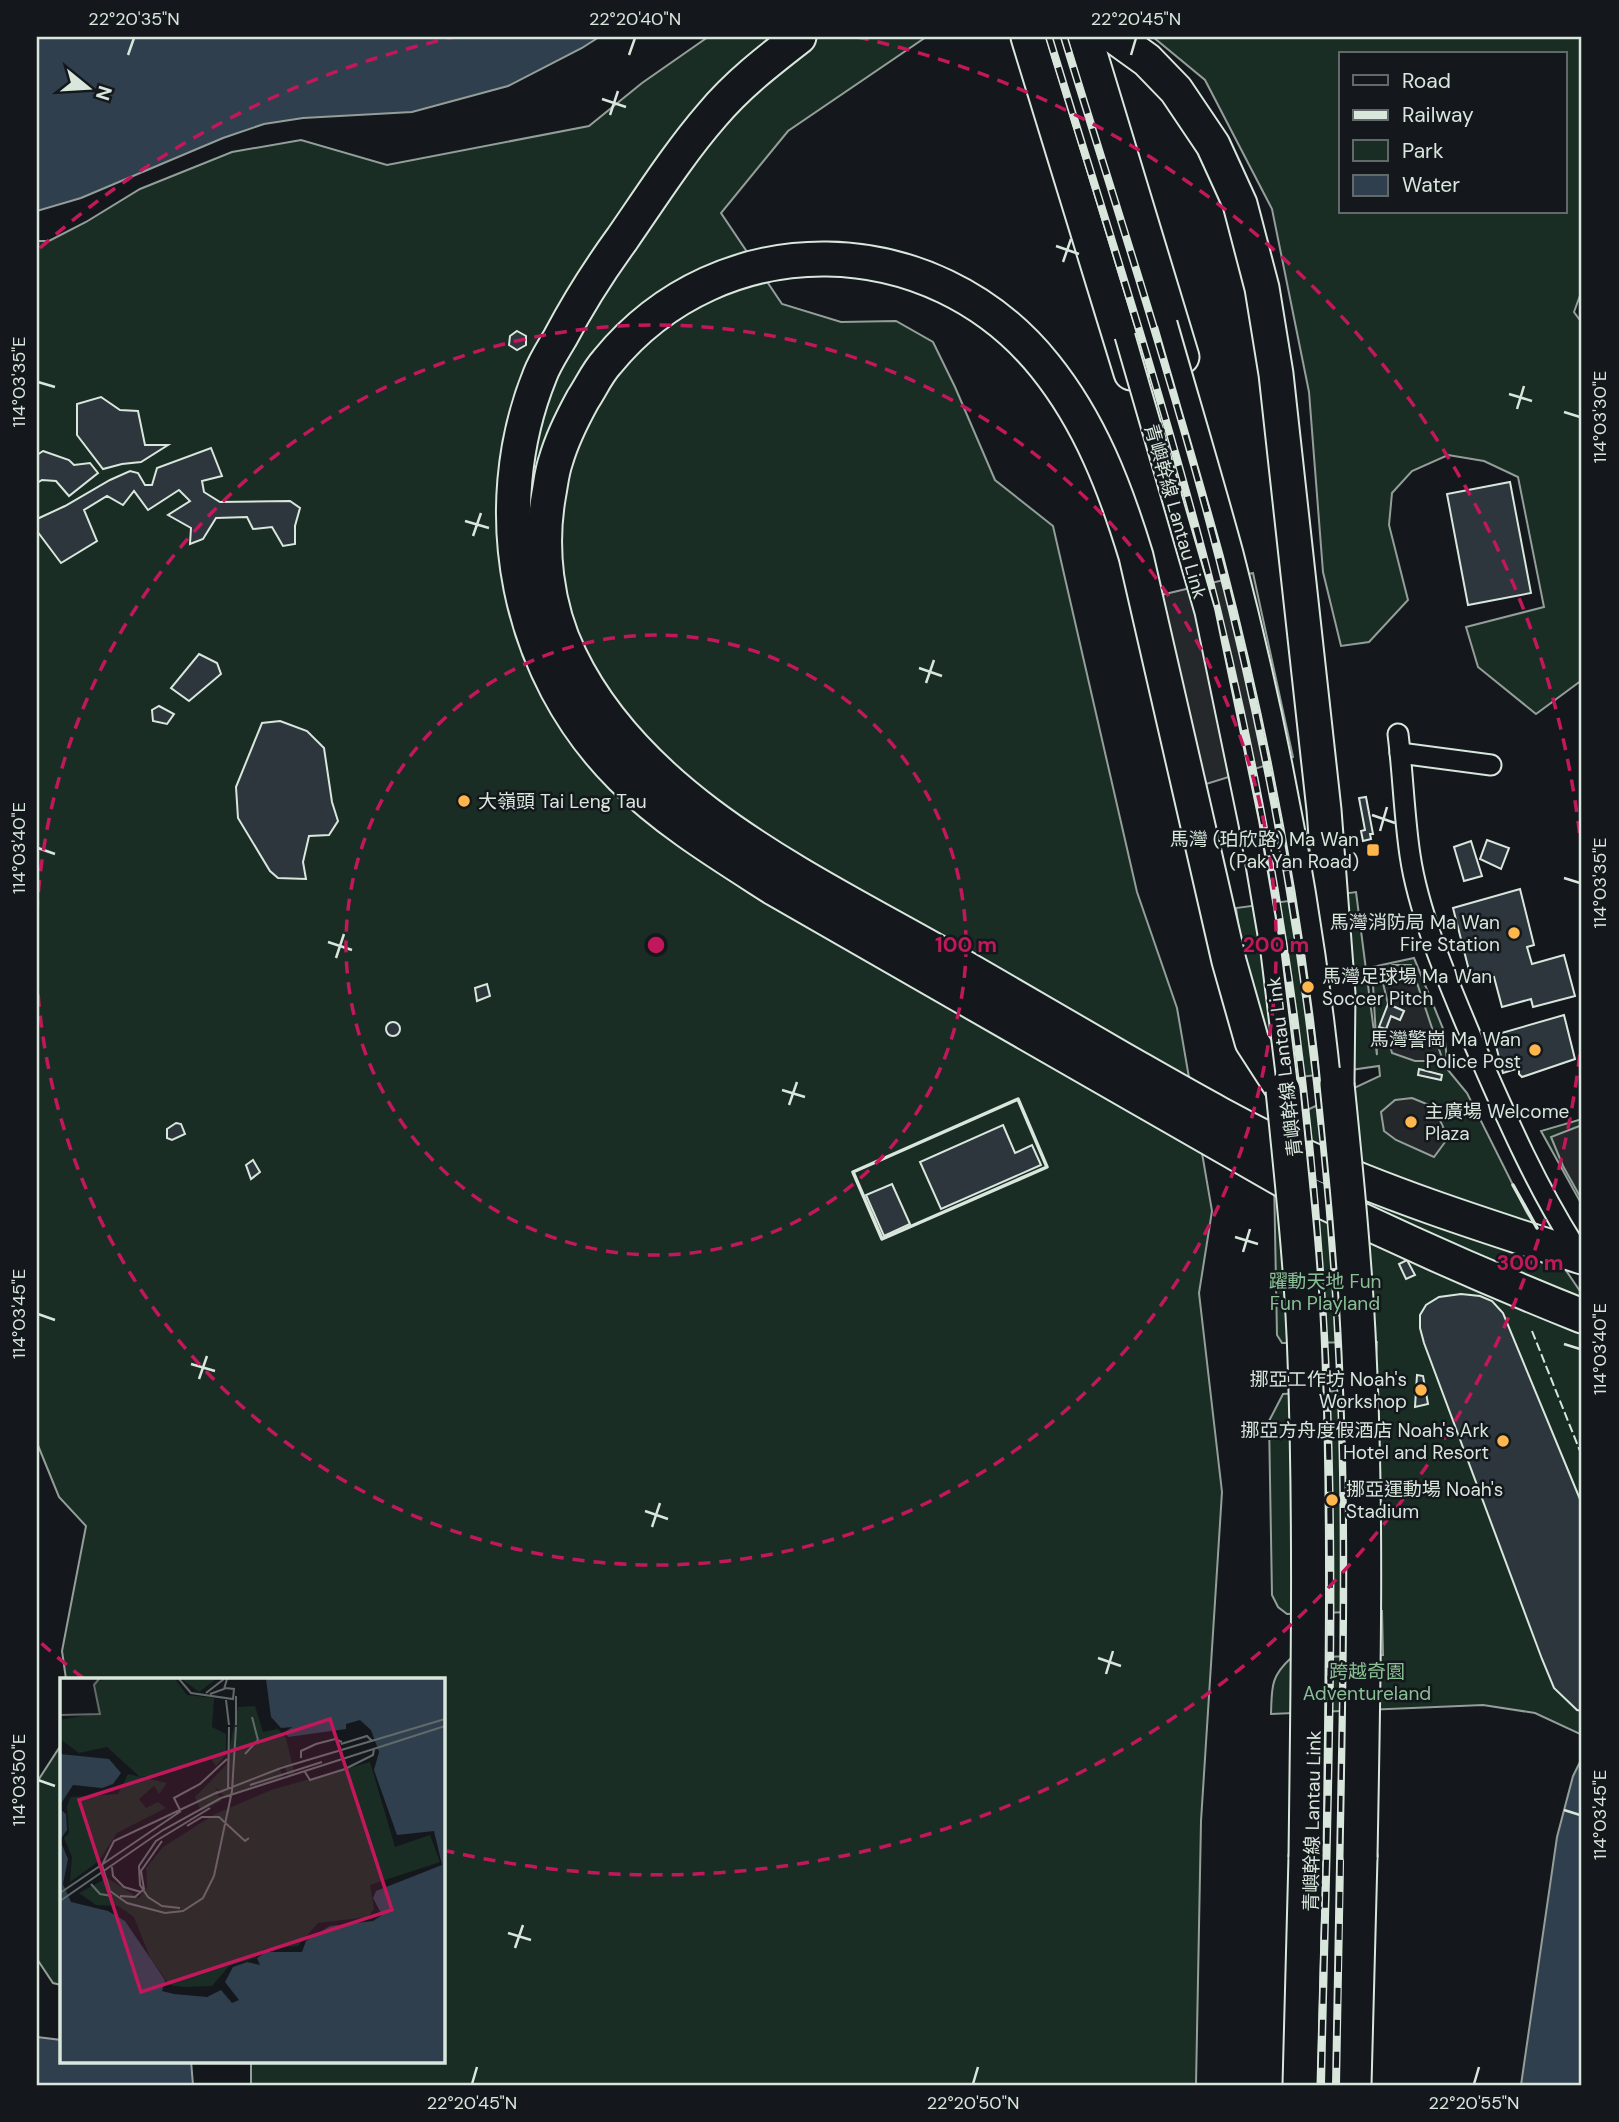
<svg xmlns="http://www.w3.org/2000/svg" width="1619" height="2122" viewBox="0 0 1619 2122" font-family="'DM Sans','Noto Sans TC',sans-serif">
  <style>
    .green { fill: #1a2d24; stroke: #939e99; stroke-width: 2; fill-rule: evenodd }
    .parking { fill: #24282b; stroke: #939e99; stroke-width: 2 }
    .water { fill: #2f3f4d; stroke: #939e99; stroke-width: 2 }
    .building { fill: #2c363c; stroke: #d8e6dc; stroke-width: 2 }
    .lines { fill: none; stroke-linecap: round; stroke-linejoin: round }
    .minor-casing { stroke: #d8e6dc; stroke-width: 23 }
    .motorway-casing { stroke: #d8e6dc; stroke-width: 37 }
    .minor { stroke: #14181c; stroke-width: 19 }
    .motorway { stroke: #14181c; stroke-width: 33 }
    .rail-casing { stroke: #d8e6dc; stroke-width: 8 }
    .rail { stroke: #14181c; stroke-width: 5; stroke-dasharray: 16; stroke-linecap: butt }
    .minor-bridge-casing { stroke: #d8e6dc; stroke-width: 23; stroke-linecap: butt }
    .motorway-bridge-casing { stroke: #d8e6dc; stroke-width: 37; stroke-linecap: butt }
    .minor-bridge { stroke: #14181c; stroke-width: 19 }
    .motorway-bridge { stroke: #14181c; stroke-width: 33 }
    .fence { stroke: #d8e6dc; stroke-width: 2; stroke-dasharray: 9 3.5; stroke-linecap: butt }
    .wall { stroke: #d8e6dc; stroke-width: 3.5 }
    .ticks { fill: none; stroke: #d8e6dc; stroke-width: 2.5 }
    .ring { fill: none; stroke: #c2185b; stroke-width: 3.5; stroke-dasharray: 12 9 }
    .poi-dot { fill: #ffb74d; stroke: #14181c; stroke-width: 2.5 }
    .labels { text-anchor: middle; stroke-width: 5; stroke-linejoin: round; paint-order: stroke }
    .street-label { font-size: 19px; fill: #d8e6dc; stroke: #14181c }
    .poi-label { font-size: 19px; fill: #d8e6dc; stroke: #14181c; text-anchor: end }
    .park-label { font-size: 19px; fill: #8ac095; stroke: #14181c }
    .inset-river { fill: none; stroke: #2f3f4d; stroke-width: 3.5 }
    .inset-road { fill: none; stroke: #626a69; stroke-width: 2 }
    .view { fill: #c2185b; fill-opacity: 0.15; stroke: #c2185b; stroke-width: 3.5 }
    .inset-edge { fill: none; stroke: #d8e6dc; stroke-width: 3.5 }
    .centre { fill: #c2185b; stroke: #14181c; stroke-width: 3.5 }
    .ring-label { font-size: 21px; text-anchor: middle; font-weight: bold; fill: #c2185b; stroke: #14181c; stroke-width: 5; stroke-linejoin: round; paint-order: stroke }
    .neatline { fill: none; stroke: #d8e6dc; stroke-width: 2.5 }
    .ticks-label { font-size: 18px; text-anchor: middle; fill: #d8e6dc }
  </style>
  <rect width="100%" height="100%" fill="#14181c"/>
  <g class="green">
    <path d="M708 37H926L788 131 721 213 782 304 841 322 896 321 933 342 955 387 995 480 1053 526 1137 892 1177 1008 1212 1211 1199 1293 1222 1492 1201 1821 1196 2085H251V2061H443V1679H66L62 1651 86 1526 59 1497 37 1443V241H49L86 222 140 189 232 152 301 140 387 165 589 126 642 83Z"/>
    <path d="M1153 37H1582V290L1574 312 1582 323V680L1536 714 1478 667 1466 627 1544 607 1518 477 1484 461 1448 455 1412 471 1392 493 1389 525 1408 600 1369 642 1341 646 1323 572 1309 392 1272 209 1205 80ZM1341 54H1565V212H1341Z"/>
    <path d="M1356 892 1377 1055 1372 967 1414 958 1444 1031 1448 1070 1467 1093 1527 1213 1582 1294V1733L1580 1734 1535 1713 1483 1705 1271 1714C1272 1688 1270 1677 1291 1658L1383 1655 1382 1611 1287 1614 1278 1607 1272 1595 1269 1421 1283 1394 1374 1389 1377 1342 1282 1343 1277 1335 1273 1126 1380 1076 1379 1066 1259 1083 1236 908Z"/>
    <path d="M1582 1119V1205L1541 1131Z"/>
    <path d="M61 1745V1985L53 1983 37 1959V1782Z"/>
  </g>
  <g class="parking">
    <path d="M1253 573 1293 757 1203 785 1161 595Z"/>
    <path d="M1392 965H1411L1443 1061H1415L1392 1053 1386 1029 1391 1016 1400 1020 1404 1011 1388 1004 1383 983Z"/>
    <path d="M1412 1098 1434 1107 1448 1138 1434 1157 1396 1140 1384 1131 1381 1112 1395 1100Z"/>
    <path d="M1582 1125V1200L1563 1166 1551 1137Z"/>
  </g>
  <g class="water">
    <path d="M37 37H599L582 48 508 86 412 112 303 118 264 124 223 138 81 198 37 211Z"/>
    <path d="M1582 1758V2085H1521L1557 1837 1573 1776Z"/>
    <path d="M37 2037 61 2040V2061H191L193 2085H37Z"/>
  </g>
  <g class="building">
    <path d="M517 331 526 336V345L517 350 509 345 510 336Z"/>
    <path d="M101 397 120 410 138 411 145 445H168L141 462 122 464 103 469 77 435V404Z"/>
    <path d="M211 448 222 476 202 481 204 492 220 502 290 501 300 508 295 526V544L283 546 272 527 253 529 247 517 216 518 203 539 190 544 191 528 168 515 190 501 179 490 148 510 134 491 123 505 107 496 84 510 97 541 61 563 37 531V519L65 506 110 480 130 471 138 473 145 485H152L157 468Z"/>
    <path d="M43 451 69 460 74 465 90 463 98 473 69 496 56 481 42 480 37 483V455Z"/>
    <path d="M1510 482 1531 593 1468 605 1447 494Z"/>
    <path d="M199 654 217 663 221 674 189 701 171 688Z"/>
    <path d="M159 706 174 714 167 724 153 721 152 710Z"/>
    <path d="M280 721 307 731 324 748 332 802 338 821 329 835 309 836 303 862 306 879 278 878 270 871 238 818 236 787 262 723Z"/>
    <path d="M1366 797 1373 834H1370L1371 839 1363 841 1361 831 1365 830 1359 798Z"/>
    <path d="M1487 840 1509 848 1501 869 1480 859Z"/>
    <path d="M1471 841 1482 876 1464 881 1454 847Z"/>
    <path d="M1520 889 1534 945 1527 947 1532 964 1564 955 1575 996 1533 1007 1531 999 1502 1007 1494 977 1472 982 1453 908Z"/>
    <path d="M487 984 490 996 477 1001 475 988Z"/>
    <path d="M1388 1004 1404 1011 1400 1020 1391 1016 1386 1029 1379 1027Z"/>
    <path d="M1564 1015 1575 1059 1522 1077 1519 1074V1068L1503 1073 1495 1042 1498 1034Z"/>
    <circle cx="393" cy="1029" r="7"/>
    <path d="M1419 1069 1442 1075 1441 1080 1418 1075Z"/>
    <path d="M176 1123 181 1124 185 1134 172 1140 167 1138V1129Z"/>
    <path d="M1003 1125 1015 1153 1032 1145 1041 1165 941 1209 920 1162Z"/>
    <path d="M253 1160 260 1172 251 1179 246 1165Z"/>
    <path d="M892 1184 910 1224 884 1236 866 1195Z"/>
    <path d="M1407 1260 1415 1275 1406 1279 1399 1264Z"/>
    <path d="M1461 1294 1480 1296 1492 1301 1503 1313 1582 1504V1711L1577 1710 1554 1688 1542 1659 1424 1343 1420 1328V1315L1426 1305 1439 1297Z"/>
    <path d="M1417 1375 1423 1376 1428 1404 1415 1407Z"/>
  </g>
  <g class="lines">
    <g class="minor-casing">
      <g id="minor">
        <path d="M1398 734C1403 774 1404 815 1410 855 1419 917 1451 988 1475 1046 1505 1114 1534 1182 1574 1245"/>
        <path d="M1400 753 1491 765"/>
      </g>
    </g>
    <g class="motorway-casing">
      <g id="motorway">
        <path d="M799 37C768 61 737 85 712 115 679 153 651 197 622 239 598 272 579 302 560 338 553 350 545 362 540 375 485 511 517 673 622 777 667 822 722 855 775 889L1307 1194C1399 1239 1487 1278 1582 1316"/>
        <path d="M1028 37 1131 373"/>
        <path d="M1085 37 1182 357"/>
        <path d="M1115 37 1147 60 1176 90 1213 145 1240 204 1262 288 1276 374 1324 810 1338 994 1337 1084"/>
        <path d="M1283 1090 1252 1042 1229 961 1136 556C1115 487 1090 422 1045 366 933 226 721 222 607 362 597 373 591 387 583 399 572 419 562 439 556 460 552 471 551 482 549 493 539 547 546 607 570 656 641 803 813 881 948 958 1006 992 1064 1025 1122 1059 1180 1092 1238 1126 1299 1154 1391 1196 1486 1226 1582 1257"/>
        <path d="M1300 2085 1306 1857"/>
        <path d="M1354 2085 1360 1857"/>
      </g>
    </g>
    <use href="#minor" class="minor"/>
    <use href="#motorway" class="motorway"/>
    <g class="rail-casing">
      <g id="rail">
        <path d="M1049 37C1102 210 1158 383 1204 558 1238 686 1264 817 1284 947 1305 1082 1318 1217 1325 1353 1337 1597 1326 1842 1321 2085"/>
        <path d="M1064 37C1117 210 1174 383 1219 558 1252 686 1279 817 1299 947 1319 1082 1333 1218 1339 1353 1345 1468 1344 1583 1343 1698 1341 1827 1339 1956 1336 2085"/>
      </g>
    </g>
    <use href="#rail" class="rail"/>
    <g class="minor-bridge-casing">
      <g id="minor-bridge">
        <path d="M1167 323C1189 400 1212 476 1233 553 1279 730 1314 912 1332 1095"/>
        <path d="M1125 336 1205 612 1249 824 1271 952 1289 1098"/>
      </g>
    </g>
    <g class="motorway-bridge-casing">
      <g id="motorway-bridge">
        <path d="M1337 1084C1346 1173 1355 1263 1359 1353 1367 1521 1363 1689 1360 1857"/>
        <path d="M1283 1090C1292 1180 1302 1269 1305 1359 1311 1525 1308 1691 1306 1857"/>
      </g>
    </g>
    <use href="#minor-bridge" class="minor-bridge"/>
    <use href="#motorway-bridge" class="motorway-bridge"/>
    <path class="fence" d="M1532 1331 1582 1456"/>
    <g class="wall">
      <path d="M1018 1099 1047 1167 882 1239 853 1172Z"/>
      <path d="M1513 1185 1537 1228"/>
    </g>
  </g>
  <path class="ticks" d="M128 55 134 38M629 55 635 38M1131 55 1136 38M602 99 626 107M610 115 618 91M1056 246 1079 254M1063 262 1071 239M38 382 55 387M1509 394 1532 401M1517 409 1524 386M1564 412 1580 417M465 521 489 528M473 536 481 513M919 668 942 676M926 683 934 660M1372 815 1395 823M1380 831 1387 807M38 848 55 854M1564 878 1580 883M328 942 352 950M336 958 344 934M782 1090 805 1097M789 1105 797 1082M1235 1237 1258 1244M1243 1252 1250 1229M38 1314 55 1320M1564 1344 1580 1349M191 1364 215 1371M199 1379 207 1356M645 1511 668 1519M652 1527 660 1503M1098 1658 1121 1666M1106 1674 1113 1651M38 1780 55 1786M1564 1810 1580 1815M508 1933 531 1940M515 1948 523 1925M472 2084 477 2067M973 2084 978 2067M1474 2084 1479 2067"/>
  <g class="ring">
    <circle cx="656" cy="945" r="310"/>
    <path d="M37 913A620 620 0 1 1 37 977"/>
    <path d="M1582 1034A930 930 0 0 1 447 1851M83 1678A930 930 0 0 1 40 1642M40 248A930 930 0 0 1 455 37M857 37A930 930 0 0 1 1582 856"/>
  </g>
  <g class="poi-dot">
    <circle cx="464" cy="801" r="7"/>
    <rect x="1366" y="843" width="14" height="14" rx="3.5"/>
    <circle cx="1514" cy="933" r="7"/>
    <circle cx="1308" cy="987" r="7"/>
    <circle cx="1535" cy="1050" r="7"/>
    <circle cx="1411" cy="1122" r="7"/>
    <circle cx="1421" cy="1390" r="7"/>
    <circle cx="1503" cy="1441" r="7"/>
    <circle cx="1332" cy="1500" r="7"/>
  </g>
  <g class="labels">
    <g class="street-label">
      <text transform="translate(1176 511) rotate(74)" y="7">青嶼幹線 Lantau Link</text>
      <text transform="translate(1284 1067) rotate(-97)" y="7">青嶼幹線 Lantau Link</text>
      <text transform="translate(1312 1821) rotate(-89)" y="7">青嶼幹線 Lantau Link</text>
    </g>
    <g class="poi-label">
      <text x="478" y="808" text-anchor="start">大嶺頭 Tai Leng Tau</text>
      <text x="1359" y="846">馬灣 (珀欣路) Ma Wan<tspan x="1359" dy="22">(Pak Yan Road)</tspan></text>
      <text x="1500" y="929">馬灣消防局 Ma Wan<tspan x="1500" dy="22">Fire Station</tspan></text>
      <text x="1322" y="983" text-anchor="start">馬灣足球場 Ma Wan<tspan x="1322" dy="22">Soccer Pitch</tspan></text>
      <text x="1521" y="1046">馬灣警崗 Ma Wan<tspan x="1521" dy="22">Police Post</tspan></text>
      <text x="1425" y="1118" text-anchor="start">主廣場 Welcome<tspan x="1425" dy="22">Plaza</tspan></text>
      <text x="1407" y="1386">挪亞工作坊 Noah's<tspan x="1407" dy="22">Workshop</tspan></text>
      <text x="1489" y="1437">挪亞方舟度假酒店 Noah's Ark<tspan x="1489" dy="22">Hotel and Resort</tspan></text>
      <text x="1346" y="1496" text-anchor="start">挪亞運動場 Noah's<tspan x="1346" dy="22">Stadium</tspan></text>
    </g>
    <g class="park-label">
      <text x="1325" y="1288">躍動天地 Fun<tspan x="1325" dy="22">Fun Playland</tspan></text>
      <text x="1367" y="1678">跨越奇園<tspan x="1367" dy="22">Adventureland</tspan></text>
    </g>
  </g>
  <g transform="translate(60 1678)">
    <rect width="385" height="385" fill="#14181c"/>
    <path d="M49 1H115L127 17 154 20 152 49 166 56V77L156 88 151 81 103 97 80 99 47 69 19 75 0 61V42L38 35 33 4ZM156 1 139 14 123 2 126 1ZM195 28 203 54 218 51 226 60 235 98 228 97 224 87 219 89 223 100 166 120 155 109 161 123 141 133 135 119 166 87 178 29ZM310 84 335 169 370 157 380 184 310 207 314 231 308 239 258 245 238 268 203 271 195 280 169 288 152 308 124 309 110 307 90 280 74 239 58 228 36 227 19 215 47 200 79 220 87 209 86 190 103 169 155 136 211 112ZM68 96 107 105 99 116 94 108 79 121 86 130 98 124 106 130 57 155 39 183 10 204 12 179 4 160 9 155 7 128 11 119 58 116Z" fill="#1a2d24"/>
    <path d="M206 1H385V384H0V131L6 136 7 152 0 162 8 181 3 206 11 224 48 233 65 243 105 302 102 313 114 316 147 319 161 312 172 325 179 322 165 304 173 289 187 284 200 287 197 280 206 274H242L246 263 270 248 313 243 322 237 313 220 316 213 382 187 374 153 337 157 314 92 319 74 311 52 300 42 286 46V51L228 59 225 54 232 49 221 50 211 39ZM0 76 49 81 61 95 53 106 42 110 13 107 0 127Z" fill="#2f3f4d"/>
    <path class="inset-river" d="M0 261 89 384M0 276 79 384M0 304 58 384M0 318 48 384M0 333 38 384M0 361 17 384"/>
    <path class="inset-road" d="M119 1 131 15 173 21 174 11 165 10M146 15 164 1M150 16 164 11 167 1M176 18V47M166 22 169 47M0 37 40 36 34 7 39 1M281 66 307 58 312 63M185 76 198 62 192 39M241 80V73L256 66 275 61 282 64M245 94 250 102 285 91 313 77 314 71M190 107 262 84M168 112 169 49M158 114 54 163 42 187 50 213 67 225 105 235 123 233 143 220 154 198 172 113 176 49M157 115 221 90 385 41M120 132 114 120 140 106 167 81M127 148 142 139H159L185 163 189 160M52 189 53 198 64 209 81 214M31 206 40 216 52 218M0 215 121 133M60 218 75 219 84 211 81 193 102 163M0 223 103 152 161 120 385 48M120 230 102 228 88 219 80 207 79 188 96 163 150 130"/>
    <path class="view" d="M270 41 332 232 81 314 19 122Z"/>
    <rect width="385" height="385" class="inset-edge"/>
  </g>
  <circle cx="656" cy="945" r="10" class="centre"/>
  <g class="ring-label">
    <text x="966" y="952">100 m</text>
    <text x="1276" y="952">200 m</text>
    <text x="1530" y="1270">300 m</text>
  </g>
  <rect width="1619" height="2122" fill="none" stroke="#14181c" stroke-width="77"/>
  <rect x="1339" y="52" width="228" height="161" fill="#14181c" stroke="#626a69" stroke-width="2"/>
  <rect x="1353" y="75" width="35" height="10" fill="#14181c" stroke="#626a69" stroke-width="2"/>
  <text x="1402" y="88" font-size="21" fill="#d8e6dc">Road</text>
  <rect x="1353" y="110" width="35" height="10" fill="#d8e6dc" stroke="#626a69" stroke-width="2"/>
  <text x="1402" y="122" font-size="21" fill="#d8e6dc">Railway</text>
  <rect x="1353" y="140" width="35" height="21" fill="#1a2d24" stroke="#626a69" stroke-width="2"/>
  <text x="1402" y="158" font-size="21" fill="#d8e6dc">Park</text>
  <rect x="1353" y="175" width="35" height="21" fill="#2f3f4d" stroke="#626a69" stroke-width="2"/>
  <text x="1402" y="192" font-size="21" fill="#d8e6dc">Water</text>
  <g transform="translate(88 88) rotate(108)" stroke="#14181c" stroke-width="5" paint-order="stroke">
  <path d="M0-5L12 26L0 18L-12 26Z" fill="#d8e6dc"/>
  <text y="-10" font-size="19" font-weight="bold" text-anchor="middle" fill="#d8e6dc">N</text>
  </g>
  <rect x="38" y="38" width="1542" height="2046" class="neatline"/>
  <g class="ticks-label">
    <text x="134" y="25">22°20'35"N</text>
    <text x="635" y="25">22°20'40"N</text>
    <text x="1136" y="25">22°20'45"N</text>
    <text transform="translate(19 382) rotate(-90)" y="6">114°03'35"E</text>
    <text transform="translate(1600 417) rotate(-90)" y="6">114°03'30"E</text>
    <text transform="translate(19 848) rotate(-90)" y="6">114°03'40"E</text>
    <text transform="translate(1600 883) rotate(-90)" y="6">114°03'35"E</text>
    <text transform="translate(19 1314) rotate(-90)" y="6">114°03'45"E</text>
    <text transform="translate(1600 1349) rotate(-90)" y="6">114°03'40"E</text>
    <text transform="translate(19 1780) rotate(-90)" y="6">114°03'50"E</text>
    <text transform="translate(1600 1815) rotate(-90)" y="6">114°03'45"E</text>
    <text x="472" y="2109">22°20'45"N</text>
    <text x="973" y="2109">22°20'50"N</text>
    <text x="1474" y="2109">22°20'55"N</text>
  </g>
</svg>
